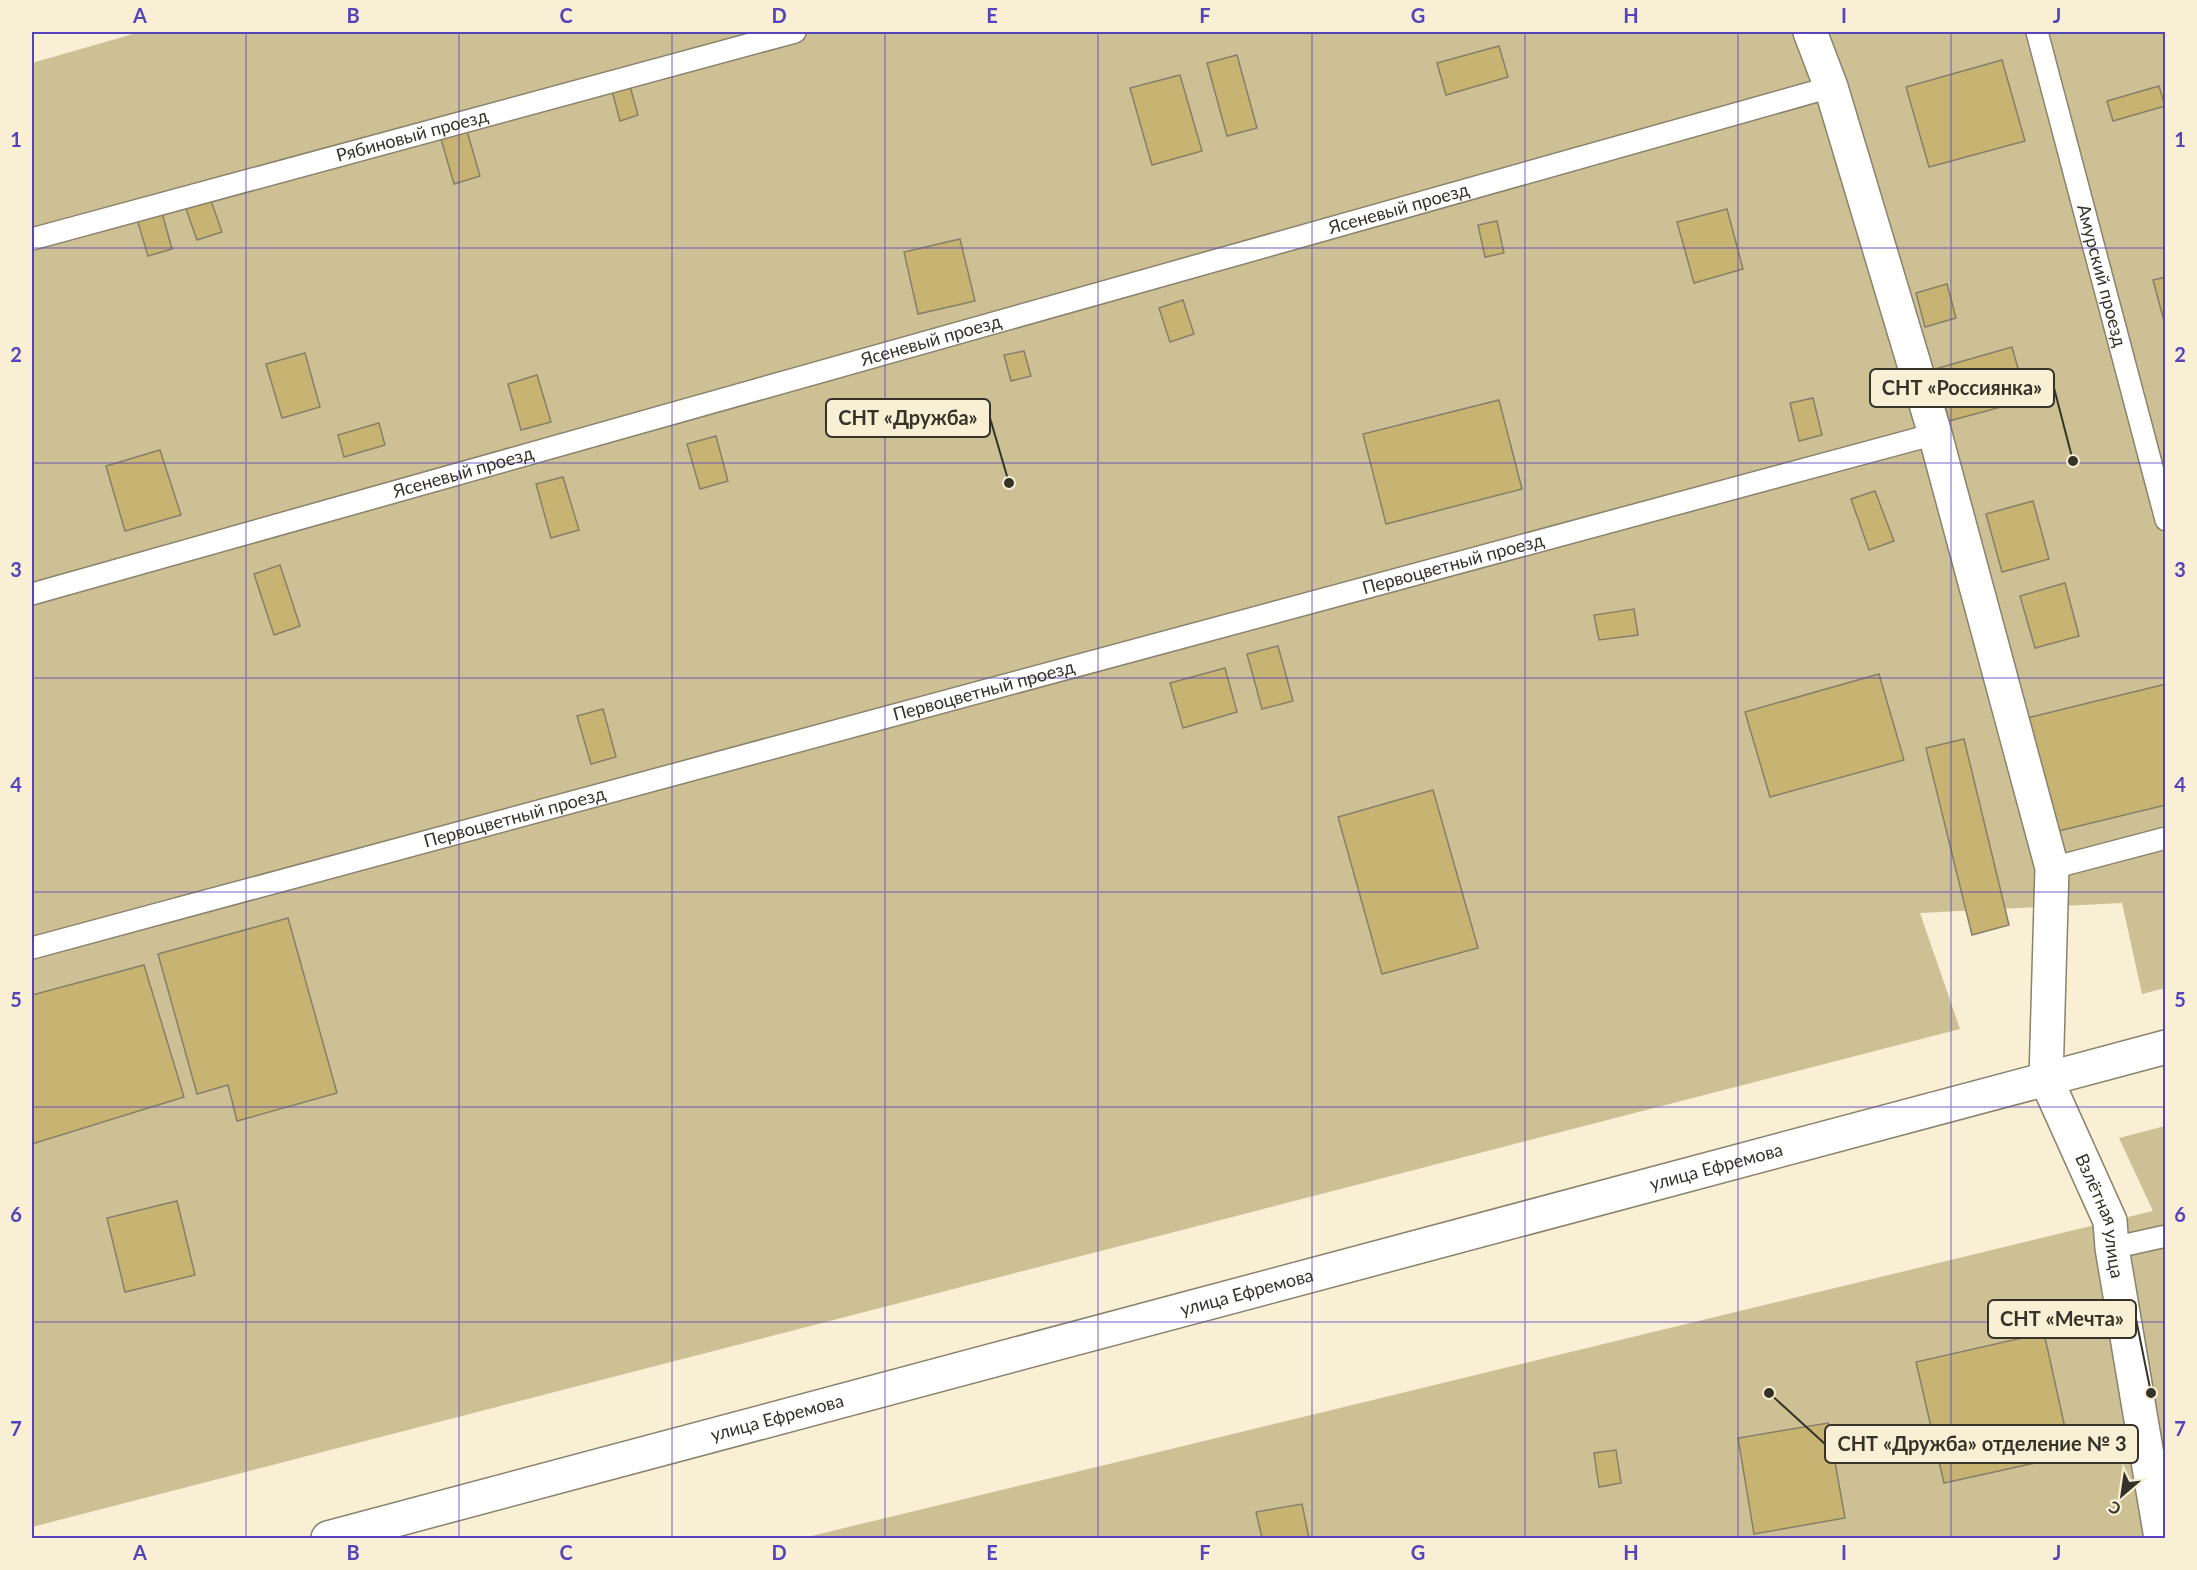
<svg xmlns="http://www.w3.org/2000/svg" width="2197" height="1570" viewBox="0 0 2197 1570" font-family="Lato,sans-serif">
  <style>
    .green { fill: #cdc095 }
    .building { fill: #c7b372; stroke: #878068; stroke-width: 1.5 }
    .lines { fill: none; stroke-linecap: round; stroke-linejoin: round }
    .service-casing { stroke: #8a826a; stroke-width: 24 }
    .minor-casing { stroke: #8a826a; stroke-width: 36 }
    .primary-casing { stroke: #8a826a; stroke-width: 36 }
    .service { stroke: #fff; stroke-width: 21 }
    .minor { stroke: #fff; stroke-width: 33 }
    .primary { stroke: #fff; stroke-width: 33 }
    .grid { fill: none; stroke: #5543bb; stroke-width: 1.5; stroke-opacity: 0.55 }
    .labels { text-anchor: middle; stroke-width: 4.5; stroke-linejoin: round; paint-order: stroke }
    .street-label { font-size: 18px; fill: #353228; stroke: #f8efd5 }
    .leader { fill: none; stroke: #353228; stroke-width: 2 }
    .callout-dot { fill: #353228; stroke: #f8efd5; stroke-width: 2 }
    .callout { fill: #f8efd5; stroke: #353228; stroke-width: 2 }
    .callout-label { font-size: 20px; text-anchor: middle; font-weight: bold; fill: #353228 }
    .neatline { fill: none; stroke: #5543bb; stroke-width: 2 }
    .grid-label { font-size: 20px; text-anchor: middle; font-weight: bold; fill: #5543bb }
  </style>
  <rect width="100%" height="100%" fill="#f8efd5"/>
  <g class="green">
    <path d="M140 32H2165V988L2142 994 2122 903 1920 913 1960 1029 32 1527V63Z"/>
    <path d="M2165 1126V1538H803L2153 1211 2119 1138Z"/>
  </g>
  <g class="building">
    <path d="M1499 46 1508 77 1446 95 1437 63Z"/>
    <path d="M1237 55 1257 128 1227 136 1207 63Z"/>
    <path d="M2002 60 2025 141 1929 167 1906 87Z"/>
    <path d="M1180 75 1202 151 1152 165 1130 88Z"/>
    <path d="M630 86 638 115 620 121 612 91Z"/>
    <path d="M2159 86 2165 106 2113 121 2107 101Z"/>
    <path d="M467 131 480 176 454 184 441 139Z"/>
    <path d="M210 198 222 232 197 240 185 206Z"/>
    <path d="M161 209 172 249 148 256 136 216Z"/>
    <path d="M1727 209 1743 269 1694 283 1677 222Z"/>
    <path d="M1497 221 1504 253 1485 257 1478 225Z"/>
    <path d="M960 239 975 301 918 314 904 252Z"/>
    <path d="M2166 277V321H2164L2153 280Z"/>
    <path d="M1947 284 1956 318 1925 327 1916 293Z"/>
    <path d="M1183 300 1194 334 1170 342 1159 308Z"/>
    <path d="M2012 347 2027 400 1949 421 1935 369Z"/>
    <path d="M1024 351 1031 376 1011 381 1004 355Z"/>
    <path d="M305 353 320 407 282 418 266 364Z"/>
    <path d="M537 375 551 422 521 430 508 384Z"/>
    <path d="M1813 398 1822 435 1799 441 1790 403Z"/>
    <path d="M1499 400 1522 489 1386 524 1363 434Z"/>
    <path d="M379 423 385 445 344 457 338 435Z"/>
    <path d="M716 436 728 481 700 489 687 444Z"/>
    <path d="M160 450 181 515 125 531 106 466Z"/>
    <path d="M563 477 579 530 551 538 536 484Z"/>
    <path d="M1875 491 1894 541 1869 550 1851 499Z"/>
    <path d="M2033 501 2049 559 2002 572 1986 514Z"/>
    <path d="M280 565 300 626 274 635 254 574Z"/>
    <path d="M2065 583 2079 636 2035 648 2020 596Z"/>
    <path d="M1634 609 1638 635 1599 640 1594 615Z"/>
    <path d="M1278 646 1293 701 1262 709 1247 654Z"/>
    <path d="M1225 668 1237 712 1183 728 1170 683Z"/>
    <path d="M1879 674 1904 760 1770 797 1745 712Z"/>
    <path d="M2166 684V805L2054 832 2027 718Z"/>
    <path d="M603 709 616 757 591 764 577 716Z"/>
    <path d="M1964 739 2009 925 1972 935 1926 748Z"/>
    <path d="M1433 790 1478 948 1382 974 1338 817Z"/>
    <path d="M288 918 337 1093 237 1121 228 1085 197 1094 158 954Z"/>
    <path d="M144 965 184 1097 32 1144V995Z"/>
    <path d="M177 1201 195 1275 125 1292 107 1218Z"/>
    <path d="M2044 1333 2071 1455 1944 1483 1916 1362Z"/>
    <path d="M1828 1423 1845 1518 1754 1534 1738 1438Z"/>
    <path d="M1616 1450 1621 1483 1599 1487 1594 1453Z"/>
    <path d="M1302 1504 1309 1538H1262L1256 1512Z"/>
  </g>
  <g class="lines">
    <g class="service-casing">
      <g id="service">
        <path id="s1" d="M2037 32 2166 520"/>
        <path id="s2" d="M32 239 795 32"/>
        <path id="s3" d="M32 594 1831 87"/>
        <path d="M2052 868 2166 838"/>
        <path id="s4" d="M32 948 1935 434"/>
        <path d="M2112 1248 2166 1236"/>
      </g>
    </g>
    <g class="minor-casing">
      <g id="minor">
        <path id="s5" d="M1810 32 1831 87 1935 434 2052 868 2046 1079 2110 1221 2112 1248 2161 1538"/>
      </g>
    </g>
    <g class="primary-casing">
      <g id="primary">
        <path id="s6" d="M328 1538 2166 1047"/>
      </g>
    </g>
    <use href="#service" class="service"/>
    <use href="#minor" class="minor"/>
    <use href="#primary" class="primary"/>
  </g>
  <path class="grid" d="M246 32V1538M459 32V1538M672 32V1538M885 32V1538M1098 32V1538M1312 32V1538M1525 32V1538M1738 32V1538M1951 32V1538M32 248H2166M32 463H2166M32 678H2166M32 892H2166M32 1107H2166M32 1322H2166"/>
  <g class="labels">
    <g class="street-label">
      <text dy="6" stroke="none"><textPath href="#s2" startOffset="394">Рябиновый проезд</textPath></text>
      <text dy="6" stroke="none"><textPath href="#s3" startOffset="1420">Ясеневый проезд</textPath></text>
      <text dy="6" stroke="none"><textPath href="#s1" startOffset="252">Амурский проезд</textPath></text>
      <text dy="6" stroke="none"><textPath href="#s3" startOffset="934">Ясеневый проезд</textPath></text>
      <text dy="6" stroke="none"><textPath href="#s3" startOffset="448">Ясеневый проезд</textPath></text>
      <text dy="6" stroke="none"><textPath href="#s4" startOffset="1472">Первоцветный проезд</textPath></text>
      <text dy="6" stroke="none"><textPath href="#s4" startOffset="986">Первоцветный проезд</textPath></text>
      <text dy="6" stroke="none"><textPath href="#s4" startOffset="500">Первоцветный проезд</textPath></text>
      <text dy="6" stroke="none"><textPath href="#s6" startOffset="1437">улица Ефремова</textPath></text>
      <text dy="6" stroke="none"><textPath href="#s5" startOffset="1230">Взлётная улица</textPath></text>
      <text dy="6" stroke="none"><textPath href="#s6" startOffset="951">улица Ефремова</textPath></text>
      <text dy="6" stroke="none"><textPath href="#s6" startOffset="465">улица Ефремова</textPath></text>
    </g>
  </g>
  <path class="leader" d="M2073 461L2054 388M1009 483L990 418M2151 1393L2136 1319M1769 1393L1825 1444"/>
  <g class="callout-dot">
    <circle cx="2073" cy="461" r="6"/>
    <circle cx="1009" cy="483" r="6"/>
    <circle cx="2151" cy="1393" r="6"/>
    <circle cx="1769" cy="1393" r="6"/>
  </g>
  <g class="callout">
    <rect x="1870" y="369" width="184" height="38" rx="6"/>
    <rect x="826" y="399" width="164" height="38" rx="6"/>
    <rect x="1988" y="1300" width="148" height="38" rx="6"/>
    <rect x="1825" y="1425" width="313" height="38" rx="6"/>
  </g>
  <g class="callout-label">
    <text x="1962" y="395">СНТ «Россиянка»</text>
    <text x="908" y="425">СНТ «Дружба»</text>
    <text x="2062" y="1326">СНТ «Мечта»</text>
    <text x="1982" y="1451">СНТ «Дружба» отделение № 3</text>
  </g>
  <rect width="2197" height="1570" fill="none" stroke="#f8efd5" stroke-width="66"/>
  <g transform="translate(2122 1495) rotate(209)" stroke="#f8efd5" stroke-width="4.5" paint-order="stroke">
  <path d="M0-4.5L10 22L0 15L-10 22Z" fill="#353228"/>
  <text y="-9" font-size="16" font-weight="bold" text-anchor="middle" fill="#353228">С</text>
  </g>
  <rect x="33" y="33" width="2131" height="1504" class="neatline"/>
  <g class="grid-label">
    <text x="140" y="23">A</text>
    <text x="353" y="23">B</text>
    <text x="566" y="23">C</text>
    <text x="779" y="23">D</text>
    <text x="992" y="23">E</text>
    <text x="1205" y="23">F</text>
    <text x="1418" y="23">G</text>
    <text x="1631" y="23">H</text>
    <text x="1844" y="23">I</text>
    <text x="2057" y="23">J</text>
    <text x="16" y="147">1</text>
    <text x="2180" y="147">1</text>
    <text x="16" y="362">2</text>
    <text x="2180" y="362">2</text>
    <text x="16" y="577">3</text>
    <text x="2180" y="577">3</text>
    <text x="16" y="792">4</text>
    <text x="2180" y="792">4</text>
    <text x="16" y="1007">5</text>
    <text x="2180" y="1007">5</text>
    <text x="16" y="1222">6</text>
    <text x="2180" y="1222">6</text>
    <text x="16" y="1436">7</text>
    <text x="2180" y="1436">7</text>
    <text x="140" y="1560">A</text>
    <text x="353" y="1560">B</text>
    <text x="566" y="1560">C</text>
    <text x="779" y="1560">D</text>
    <text x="992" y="1560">E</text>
    <text x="1205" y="1560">F</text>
    <text x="1418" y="1560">G</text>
    <text x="1631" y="1560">H</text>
    <text x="1844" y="1560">I</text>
    <text x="2057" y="1560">J</text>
  </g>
</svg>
